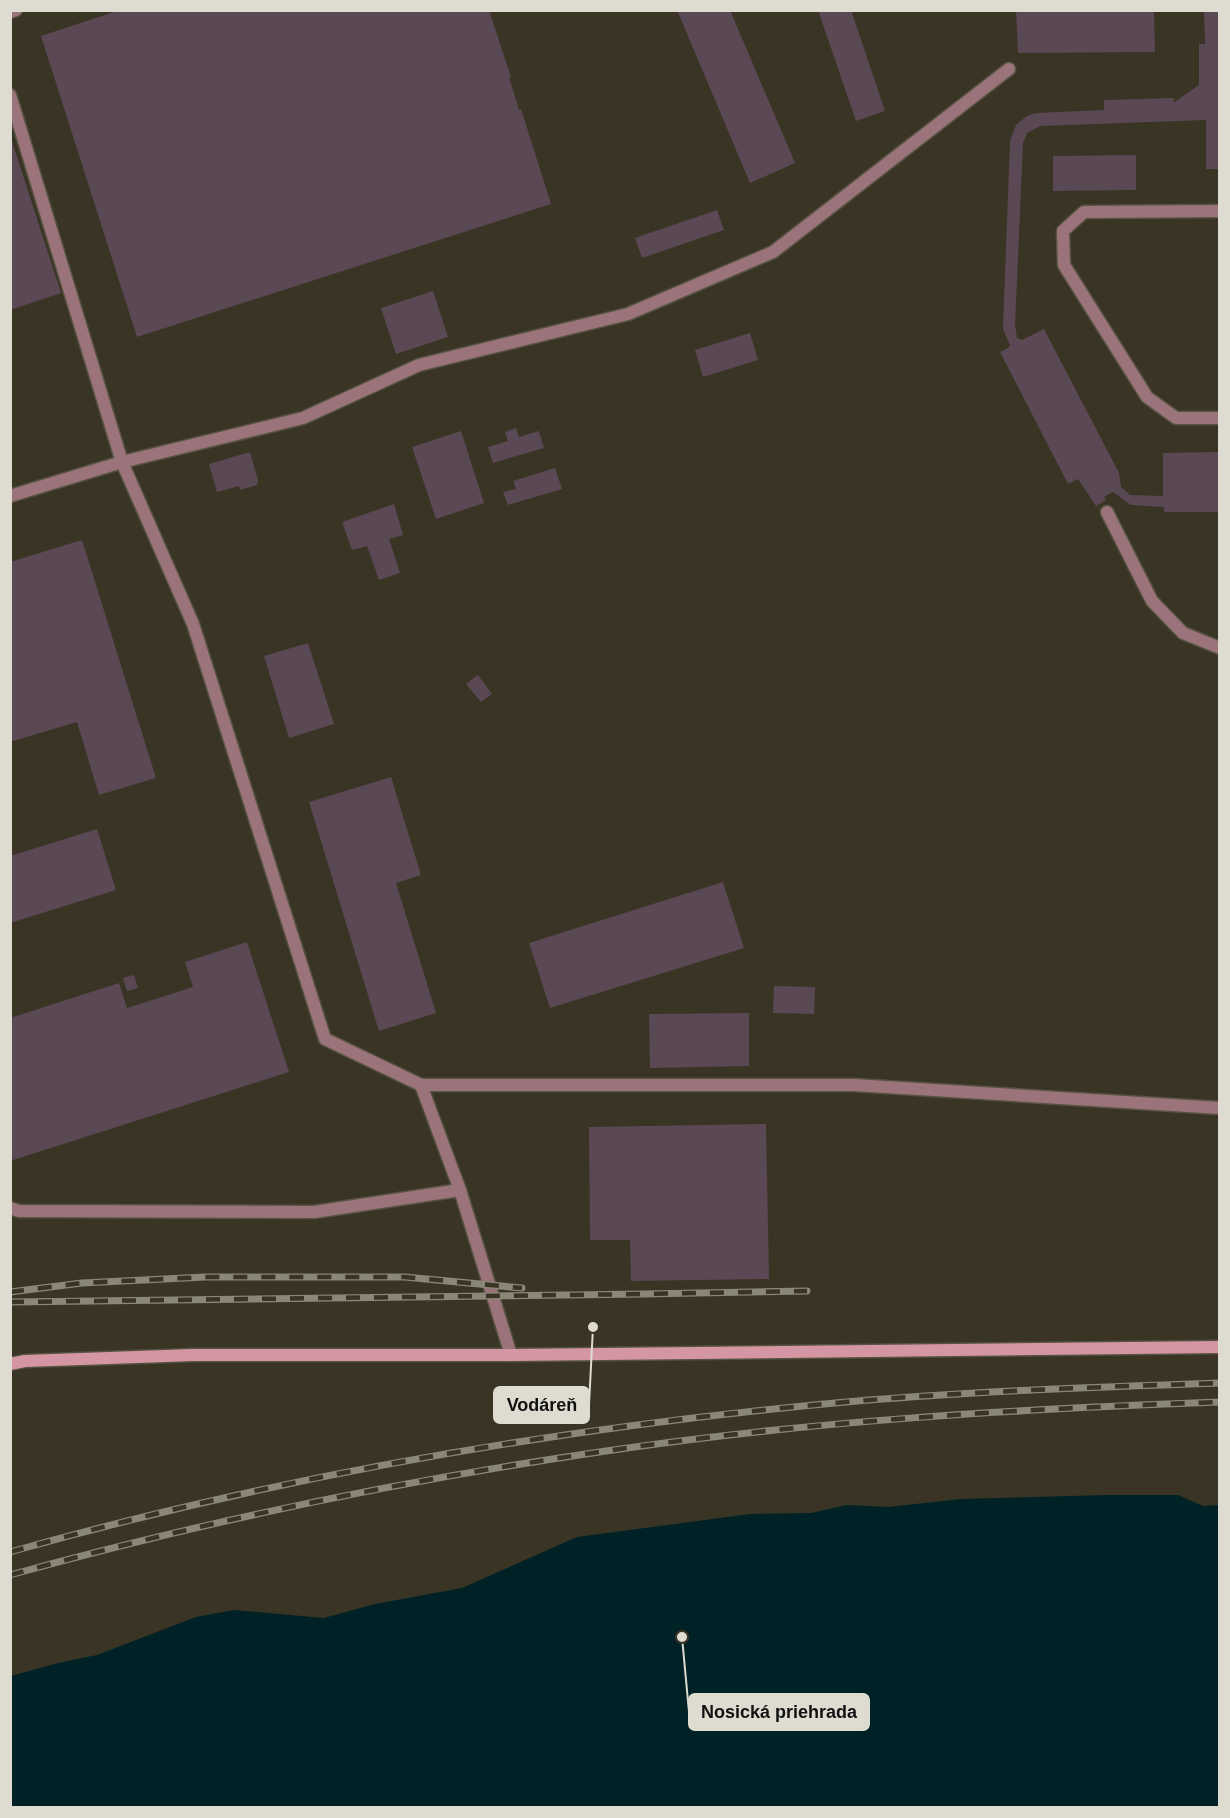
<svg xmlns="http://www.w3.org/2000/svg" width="1230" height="1818" viewBox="0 0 1230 1818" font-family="Helvetica,sans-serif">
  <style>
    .water { fill: #002227 }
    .building { fill: #5a4955 }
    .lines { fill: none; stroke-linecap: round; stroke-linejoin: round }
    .lane-casing { stroke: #575242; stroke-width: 15 }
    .secondary-casing { stroke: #575242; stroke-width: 15 }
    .lane { stroke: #9b747b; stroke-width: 12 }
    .secondary { stroke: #d496a3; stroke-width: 12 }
    .rail-casing { stroke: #8a8678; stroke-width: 7 }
    .rail { stroke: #393423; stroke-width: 4.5; stroke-dasharray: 14; stroke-linecap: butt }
    .leader { fill: none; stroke: #dedbd0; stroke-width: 2 }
    .callout-dot { fill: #dedbd0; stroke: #393423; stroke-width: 2 }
    .callout { fill: #dedbd0; stroke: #dedbd0; stroke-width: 2 }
    .callout-label { font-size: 18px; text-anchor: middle; font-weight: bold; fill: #111 }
  </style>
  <rect width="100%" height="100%" fill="#393423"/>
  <path class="water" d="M1107 1495H1178L1203 1506 1219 1505V1807H11V1676L58 1663 97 1655 196 1617 234 1610 324 1618 375 1604 462 1588 577 1537 750 1514 811 1513 847 1505 888 1507 961 1499Z"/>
  <g class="building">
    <path d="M120 10H489L511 77H509L519 110 521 109 551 204 137 337 41 36Z"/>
    <path d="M677 10H730L795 163 750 183Z"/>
    <path d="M818 10H851L885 111 856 121Z"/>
    <path d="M1016 10H1154L1155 52 1018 53Z"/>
    <path d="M1204 10H1220V169H1206V120L1040 126 1027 133 1023 143 1015 325 1017 338 1022 340 1044 329 1119 473 1121 487 1130 495 1163 496V453L1220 452V512H1164V507L1131 505 1113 492 1104 497 1106 500 1096 506 1078 479 1068 484 1000 352 1008 348 1010 345 1003 329 1010 141 1016 125 1027 116 1036 113 1104 110V100L1174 98 1173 103 1199 85V44H1205Z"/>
    <path d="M10 135 61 293 10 310Z"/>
    <path d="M1136 155V190L1053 191V156Z"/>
    <path d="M717 210 724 230 642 258 635 238Z"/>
    <path d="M433 291 448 337 396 354 381 308Z"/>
    <path d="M750 333 758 360 703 377 695 350Z"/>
    <path d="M516 428 519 437 539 431 544 448 493 463 488 447 508 441 505 432Z"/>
    <path d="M461 431 484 503 436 519 412 447Z"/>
    <path d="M250 452 258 480 257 485 240 490 239 486 217 492 209 464Z"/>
    <path d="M555 468 562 489 508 505 503 492 516 489 513 481Z"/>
    <path d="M394 504 403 535 389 539 400 573 379 580 367 546 352 550 342 522Z"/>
    <path d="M82 540 156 778 99 795 77 722 10 742V562Z"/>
    <path d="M308 643 334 724 289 738 264 656Z"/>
    <path d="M478 675 492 694 481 702 466 684Z"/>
    <path d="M391 777 421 875 396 883 436 1013 379 1031 309 802Z"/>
    <path d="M97 829 116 890 10 923V856Z"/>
    <path d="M723 882 744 948 550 1008 529 943Z"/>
    <path d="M247 942 289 1072 10 1161V1018L119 983 127 1008 193 987 185 962Z"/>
    <path d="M134 975 138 988 127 991 123 978Z"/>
    <path d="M774 986 815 987 814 1014 773 1013Z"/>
    <path d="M749 1013V1066L650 1068 649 1014Z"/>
    <path d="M766 1124 769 1279 631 1281 630 1240H590L589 1127Z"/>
  </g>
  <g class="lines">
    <g class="lane-casing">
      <g id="lane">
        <path d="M10 12 16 10"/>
        <path d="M10 95 122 462 193 624 325 1039 421 1085 460 1190 511 1355"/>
        <path d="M1220 211 1084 212 1063 231 1064 265 1147 397 1176 418H1220"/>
        <path d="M10 496 122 462 303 418 419 365 628 314 773 252 1009 69"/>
        <path d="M1107 512 1152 601 1183 633 1220 648"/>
        <path d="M421 1085H854L1220 1108"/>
        <path d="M10 1208 19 1211 314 1212 460 1190"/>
      </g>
    </g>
    <g class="secondary-casing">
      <path id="secondary" d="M10 1364 25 1361 193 1355H511L1220 1347"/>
    </g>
    <use href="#lane" class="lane"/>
    <use href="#secondary" class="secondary"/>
    <g class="rail-casing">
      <g id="rail">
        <path d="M10 1292 82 1283 205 1277H405L522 1288"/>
        <path d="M10 1302 644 1294 807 1291"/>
        <path d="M10 1552C287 1474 571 1426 857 1401 978 1391 1099 1387 1220 1383"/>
        <path d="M10 1575C206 1521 405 1480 606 1451 810 1421 1015 1409 1220 1402"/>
      </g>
    </g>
    <use href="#rail" class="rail"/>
  </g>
  <path class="leader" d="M593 1327L589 1405M682 1637L689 1712"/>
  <g class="callout-dot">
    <circle cx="593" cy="1327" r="6"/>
    <circle cx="682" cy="1637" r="6"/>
  </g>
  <g class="callout">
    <rect x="494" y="1387" width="95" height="36" rx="6"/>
    <rect x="689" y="1694" width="180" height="36" rx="6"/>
  </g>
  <g class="callout-label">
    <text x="542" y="1411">Vodáreň</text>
    <text x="779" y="1718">Nosická priehrada</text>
  </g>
  <rect width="1230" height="1818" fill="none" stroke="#dedbd0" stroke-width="24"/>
</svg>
